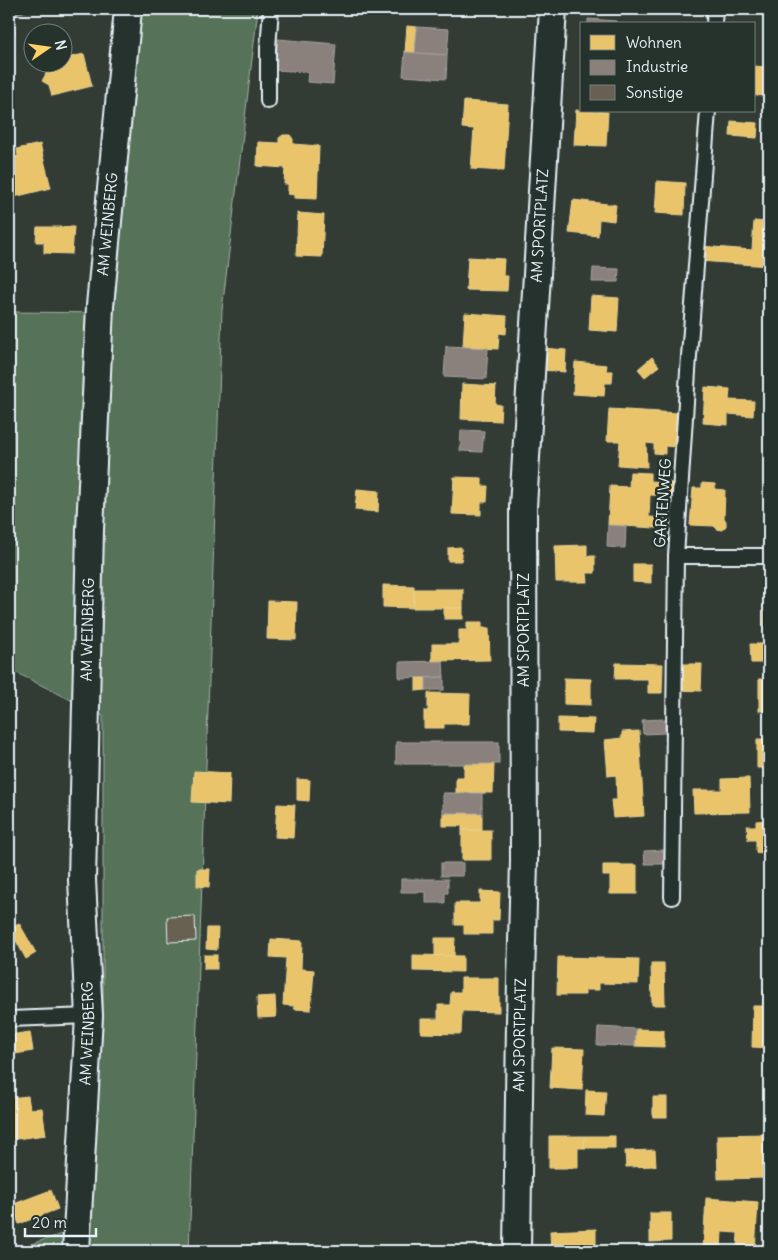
<svg xmlns="http://www.w3.org/2000/svg" width="778" height="1260" viewBox="0 0 778 1260" font-family="Delius,sans-serif">
  <style>
    .green { fill: #577259; stroke: #a0b2a8 }
    .homes { fill: #e9c46a; stroke: #e9d295 }
    .industry { fill: #8a817c; stroke: #a6a3a1 }
    .building { fill: #686151; stroke: #e8f1f8 }
    .lines { fill: none; stroke-linecap: round; stroke-linejoin: round }
    .service-casing { stroke: #e8f1f8; stroke-width: 18 }
    .minor-casing { stroke: #e8f1f8; stroke-width: 30 }
    .service { stroke: #26332d; stroke-width: 14 }
    .minor { stroke: #26332d; stroke-width: 26 }
    .labels { text-anchor: middle; stroke-width: 5; stroke-linejoin: round; paint-order: stroke }
    .street-label { font-size: 15px; fill: #e8f1f8; stroke: #26332d }
  </style>
  <rect width="100%" height="100%" fill="#333c34"/>
  <filter id="ink" filterUnits="userSpaceOnUse"><feTurbulence type="fractalNoise" baseFrequency=".02" numOctaves="2"/><feDisplacementMap in="SourceGraphic" scale="10" xChannelSelector="R" yChannelSelector="G"/><feConvolveMatrix kernelMatrix="1 2 1 2 8 2 1 2 1" color-interpolation-filters="sRGB"/></filter>
  <g filter="url(#ink)">
    <path class="green" d="M141 9H258L222 310 189 1251H9L90 1225 103 1016V716L13 671 9 673V312L114 313 126 156Z"/>
    <g class="homes">
      <path d="M9 19H12L15 34 9 35Z"/>
      <path d="M407 26 417 27 415 53 405 52Z"/>
      <path d="M84 54 92 86 52 96 49 85 42 81 46 74 44 63 62 62V59Z"/>
      <path d="M754 66 767 67 764 96 754 95Z"/>
      <path d="M464 101 508 104 504 171 471 169 474 129 462 128Z"/>
      <path d="M576 110 608 112 606 146 574 145Z"/>
      <path d="M731 121 758 123 757 138 730 136Z"/>
      <path d="M283 135H290L293 139V144L319 146 317 199 294 198V195L288 194V184H284L285 168 257 166 258 142 279 143V138Z"/>
      <path d="M40 144 51 188 14 197 9 178V159L18 156 17 149Z"/>
      <path d="M657 181 685 183 684 215 655 213Z"/>
      <path d="M573 200 616 205 614 221 599 219 598 236 569 233Z"/>
      <path d="M298 213 324 215 322 257 296 256Z"/>
      <path d="M754 221 769 222V266L699 261 700 246 752 250Z"/>
      <path d="M37 227H74L72 254 44 253V242H36Z"/>
      <path d="M468 257 504 259 503 276H508L507 291 466 290Z"/>
      <path d="M591 296 619 298 617 332 589 330Z"/>
      <path d="M465 313 507 316 506 334 499 333 498 349 463 347Z"/>
      <path d="M543 348 566 350 565 372 542 370Z"/>
      <path d="M652 357 659 366 645 377 638 369Z"/>
      <path d="M575 362 607 365 606 371H613L612 383H605L604 396 573 394Z"/>
      <path d="M462 384 496 386 495 404 501 405 500 421 461 419Z"/>
      <path d="M705 387 730 389 729 400 754 401 753 416 728 414V425L703 423Z"/>
      <path d="M609 409 678 413 675 447 665 446V454L654 453V444L646 443 647 467 618 465 620 441H607Z"/>
      <path d="M630 472 650 473V481L672 483V496L650 495 649 517 671 518V529L608 525 610 486 629 487Z"/>
      <path d="M454 477 482 478V486H488L487 502H481V515L452 514Z"/>
      <path d="M702 483 715 484V489L725 490 724 518 726 521V526L722 530 717 529 714 526 690 525 693 488H702Z"/>
      <path d="M357 489 379 491 378 512 355 510Z"/>
      <path d="M767 498H769V533H765Z"/>
      <path d="M587 545V556H595V573H587L588 582H556L555 546Z"/>
      <path d="M461 547 462 561H448V548Z"/>
      <path d="M633 564H651V583L633 582Z"/>
      <path d="M383 585 414 586V608L383 607Z"/>
      <rect x="414" y="589" width="49" height="19"/>
      <path d="M765 595 769 596V627H764Z"/>
      <path d="M268 601 297 602 296 640 267 639Z"/>
      <rect x="444" y="608" width="19" height="11"/>
      <path d="M467 622H482V628H489L490 660 432 661V644H459V630H467Z"/>
      <path d="M750 644H763V663H751Z"/>
      <path d="M616 663 663 664 662 693H648V679H615Z"/>
      <path d="M678 664H702L701 691 677 690Z"/>
      <path d="M416 678H426V690L416 691Z"/>
      <path d="M564 678 591 679V705L564 704Z"/>
      <rect x="759" y="679" width="10" height="32"/>
      <path d="M428 693 470 694 469 724H444V728H424V711H428Z"/>
      <path d="M558 718 594 719 593 733 558 732Z"/>
      <path d="M639 731 644 816 613 818 611 800H617L616 775 608 776 605 740 622 738V732Z"/>
      <path d="M757 739H769V775H765V768H757Z"/>
      <path d="M464 764H494L493 793H456V777H464Z"/>
      <path d="M194 771 230 773 229 804 192 802Z"/>
      <path d="M749 778 750 812 694 813 693 790H722V779Z"/>
      <path d="M297 779 310 780 309 801 297 800Z"/>
      <path d="M277 804 295 805 293 838 275 837Z"/>
      <path d="M443 813H482V830H462V826H443Z"/>
      <path d="M769 820V852L756 853V840H748L747 826H756V821Z"/>
      <rect x="462" y="830" width="29" height="30"/>
      <path d="M603 865H637V894H610V876H603Z"/>
      <path d="M197 869H210L209 887 197 886Z"/>
      <path d="M480 891 500 892 499 920H492V934H464V925H455V903H480Z"/>
      <path d="M19 923 36 953 26 959 9 928Z"/>
      <path d="M207 928H218L217 950 206 949Z"/>
      <path d="M435 938H455L454 956H435Z"/>
      <path d="M271 939 302 941 301 969 314 970 311 1010 294 1009V1006L283 1005 286 958 270 957Z"/>
      <rect x="204" y="955" width="13" height="14"/>
      <path d="M413 955 463 956V972L413 971Z"/>
      <path d="M558 957 639 959 638 984 599 983V990H585V995H557Z"/>
      <path d="M651 963H664L665 1005H652Z"/>
      <path d="M461 978H499V1012L462 1011 461 1034 421 1033V1019H438V1005H450L451 992H461Z"/>
      <path d="M764 990H769V1048L752 1047 753 1006H763Z"/>
      <path d="M275 996 276 1017 258 1018 257 997Z"/>
      <path d="M636 1029 664 1030V1047L635 1046Z"/>
      <path d="M30 1032 33 1051 9 1055V1035Z"/>
      <path d="M552 1048 584 1049 582 1090 550 1088Z"/>
      <path d="M586 1090 606 1091 604 1116 585 1115Z"/>
      <path d="M28 1096 30 1109 42 1108 46 1135 9 1140V1113H11L9 1098Z"/>
      <rect x="653" y="1097" width="14" height="20"/>
      <path d="M767 1134V1178L718 1179 717 1135Z"/>
      <path d="M549 1136H585L584 1148H578V1168H549Z"/>
      <path d="M585 1136H615V1148H584Z"/>
      <path d="M655 1150 656 1166 626 1167 625 1151Z"/>
      <path d="M51 1190 58 1209 19 1224 11 1205Z"/>
      <path d="M706 1198 758 1202 755 1251H737L738 1233 722 1232 721 1251 703 1250Z"/>
      <path d="M650 1213H671V1241L650 1242Z"/>
      <path d="M596 1229V1251H551L550 1231Z"/>
    </g>
    <g class="industry">
      <path d="M9 9H33L9 16Z"/>
      <path d="M588 19 616 21V24H588Z"/>
      <path d="M417 27 449 29 447 55 415 53Z"/>
      <path d="M278 39 336 44 333 84 307 82 308 72 275 70Z"/>
      <path d="M405 52 447 55 446 79 403 76Z"/>
      <path d="M593 268 619 269 618 282H592Z"/>
      <path d="M446 346 488 348 486 379 444 377Z"/>
      <path d="M461 430 484 431 482 452 460 451Z"/>
      <path d="M608 525 626 526 625 548 607 547Z"/>
      <path d="M443 661 444 677 399 678V662Z"/>
      <path d="M444 677V690H426V678Z"/>
      <path d="M664 719 665 733 643 734 642 720Z"/>
      <rect x="396" y="742" width="103" height="22"/>
      <rect x="443" y="793" width="39" height="20"/>
      <path d="M665 850V864H645L644 851Z"/>
      <rect x="441" y="863" width="22" height="13"/>
      <path d="M401 879H448V893H445V903H426V892H401Z"/>
      <path d="M598 1027 636 1029 635 1046 597 1045Z"/>
      <path d="M767 1201H769V1236H766Z"/>
    </g>
    <path class="building" d="M195 916 196 941 168 942 167 917Z"/>
    <g class="lines">
      <g class="service-casing">
        <g id="service">
          <path d="M714 24 715 9"/>
          <path d="M268 101V48L271 9"/>
          <path d="M676 556H769"/>
          <path d="M672 897 676 556 689 356 708 111"/>
          <path d="M9 1019 89 1016"/>
        </g>
      </g>
      <g class="minor-casing">
        <g id="minor">
          <path id="s1" d="M76 1251 89 1016 82 880 90 530 100 306 128 9"/>
          <path id="s2" d="M517 1251 520 1022 524 861 523 507 553 9"/>
        </g>
      </g>
      <use href="#service" class="service"/>
      <use href="#minor" class="minor"/>
    </g>
  </g>
  <g class="labels">
    <g class="street-label">
      <text dy="5" stroke="none"><textPath href="#s1" startOffset="1028">AM WEINBERG</textPath></text>
      <text dy="5" stroke="none"><textPath href="#s2" startOffset="1026">AM SPORTPLATZ</textPath></text>
      <text transform="translate(663 503) rotate(-86)" y="5">GARTENWEG</text>
      <text dy="5" stroke="none"><textPath href="#s1" startOffset="622">AM WEINBERG</textPath></text>
      <text transform="translate(524 630) rotate(-90)" y="5">AM SPORTPLATZ</text>
      <text dy="5" stroke="none"><textPath href="#s1" startOffset="218">AM WEINBERG</textPath></text>
      <text dy="5" stroke="none"><textPath href="#s2" startOffset="216">AM SPORTPLATZ</textPath></text>
    </g>
  </g>
  <rect width="778" height="1260" fill="none" stroke="#26332d" stroke-width="30"/>
  <rect x="15" y="15" width="748" height="1230" fill="none" stroke="#e8f1f8" stroke-width="2" filter="url(#ink)"/>
  <rect x="580" y="22" width="175" height="90" fill="#26332d" stroke="#747f7e"/>
  <rect x="590" y="35" width="25" height="15" fill="#e9c46a" stroke="#747f7e"/>
  <text x="626" y="48" font-size="15" fill="#e8f1f8">Wohnen</text>
  <rect x="590" y="60" width="25" height="15" fill="#8a817c" stroke="#747f7e"/>
  <text x="626" y="72" font-size="15" fill="#e8f1f8">Industrie</text>
  <rect x="590" y="85" width="25" height="15" fill="#686151" stroke="#747f7e"/>
  <text x="626" y="98" font-size="15" fill="#e8f1f8">Sonstige</text>
  <g transform="translate(48 48) rotate(77)"><circle r="24" fill="#26332d" stroke="#747f7e"/>
  <path d="M0-4L9 19L0 12L-9 19Z" fill="#ffd166"/>
  <text y="-8" font-size="14" font-weight="bold" text-anchor="middle" fill="#e8f1f8">N</text>
  </g>
  <path d="M25 1228v8h71v-8" fill="none" stroke="#e8f1f8" stroke-width="2.5"/>
  <text x="32" y="1228" font-size="15" fill="#e8f1f8" stroke="#26332d" stroke-width="4" paint-order="stroke">20 m</text>
</svg>
